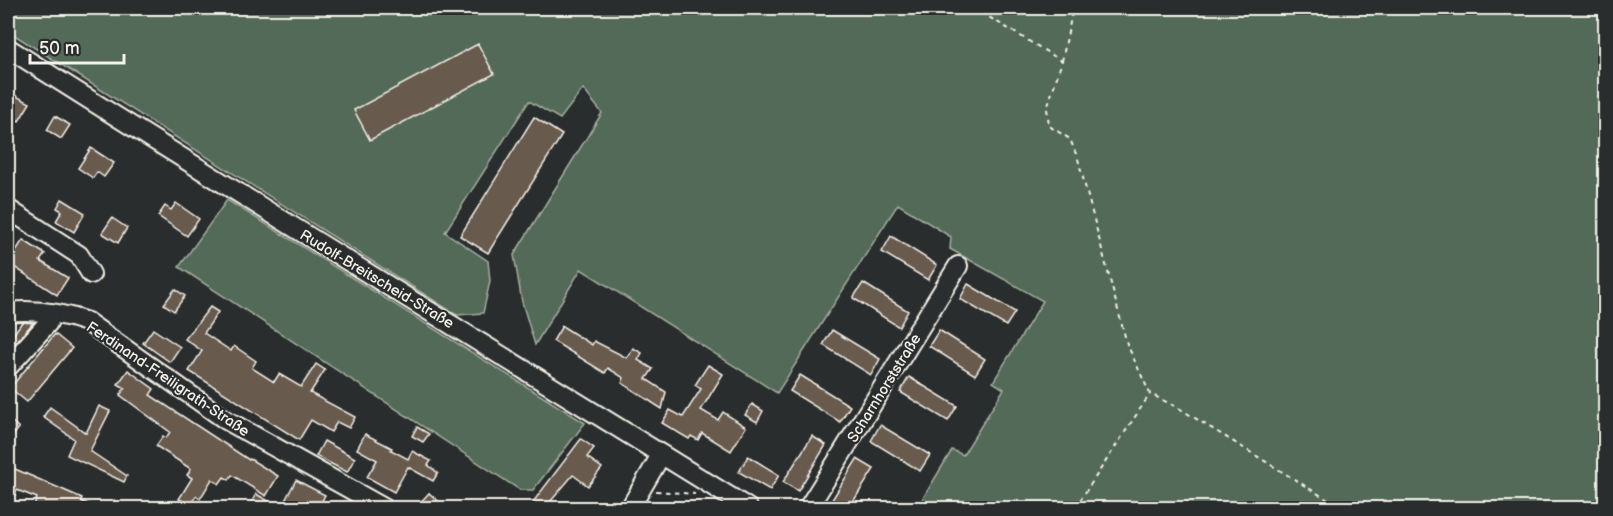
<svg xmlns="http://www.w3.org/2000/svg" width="1613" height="516" viewBox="0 0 1613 516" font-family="'Balsamiq Sans',sans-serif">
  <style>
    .green { fill: #536b59; stroke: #a4aea0; stroke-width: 1.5 }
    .building { fill: #675a4e; stroke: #f4f1e8; stroke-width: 1.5 }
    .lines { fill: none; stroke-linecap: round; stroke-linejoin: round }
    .minor-casing { stroke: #f4f1e8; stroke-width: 22 }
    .path { stroke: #f4f1e8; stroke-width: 2; stroke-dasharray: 4.5 4.5; stroke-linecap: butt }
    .minor { stroke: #2a2d2e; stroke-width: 18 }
    .labels { text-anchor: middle; stroke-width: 4.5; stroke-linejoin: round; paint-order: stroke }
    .street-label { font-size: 15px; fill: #f4f1e8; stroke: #2a2d2e }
  </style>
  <rect width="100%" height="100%" fill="#2a2d2e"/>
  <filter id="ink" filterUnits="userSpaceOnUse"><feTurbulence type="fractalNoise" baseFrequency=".0167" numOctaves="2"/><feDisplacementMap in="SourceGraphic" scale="12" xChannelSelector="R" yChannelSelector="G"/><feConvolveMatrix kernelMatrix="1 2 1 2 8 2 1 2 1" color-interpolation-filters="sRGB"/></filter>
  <g filter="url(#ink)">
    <g class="green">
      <path d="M8 8H1605V506L1604 508H917L952 450 963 455 1004 389 993 382 1043 301 950 249 951 237 898 204 777 393 581 269 535 345 522 302 514 255 602 113 583 89 560 119 529 101 445 232 488 261 490 281 483 313 457 315 8 31Z"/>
      <path d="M227 200 585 423 533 490H520L179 267Z"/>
    </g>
    <g class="building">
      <path d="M478 44 494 74 370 140 354 110Z"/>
      <path d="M8 92 30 103 19 121 8 114Z"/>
      <path d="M55 116 70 125 61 139 47 130Z"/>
      <path d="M534 117 562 135 488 253 460 236Z"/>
      <path d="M91 148 114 163 104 177 97 172 93 178 78 168Z"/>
      <path d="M62 199 85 213 74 232 56 221 62 211 57 208Z"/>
      <path d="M176 203 199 219 187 236 158 216 165 206 171 210Z"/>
      <path d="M112 218 127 228 118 243 102 233Z"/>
      <path d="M891 236 937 265 928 280 882 252Z"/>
      <path d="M23 240 45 254 40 261 68 278 57 295 8 263Z"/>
      <path d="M863 283 908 311 899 327 853 298Z"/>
      <path d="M968 284 1015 312 1006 326 960 299Z"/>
      <path d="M175 289 185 296 174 311 164 304Z"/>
      <path d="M210 307 218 312 204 333 231 351 234 346 256 361 252 368 274 382 279 374 301 387 316 364 325 370 310 393 355 417 349 428 337 422 331 432 311 420 299 440 189 371 202 351 185 339Z"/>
      <path d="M22 322 33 323 8 351V342Z"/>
      <path d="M562 326 592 345 594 341 627 358 633 348 642 353 638 360 653 369 646 379 666 392 662 409 622 383 624 378 608 368 605 373 553 341Z"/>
      <path d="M153 329 180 347 170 362 143 343Z"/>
      <path d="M832 330 880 359 871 375 823 345Z"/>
      <path d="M939 330 985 359 975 375 929 346Z"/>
      <path d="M55 334 72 348 27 402 10 388Z"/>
      <path d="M708 365 723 374 701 410 718 420 723 412 746 427 731 451 702 433 698 440 691 436 689 439 662 423 670 410 683 417 701 389 695 385Z"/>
      <path d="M128 370 154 389 150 395 249 460 250 459 278 476 266 496 232 475 229 480 224 477 219 484 212 479 200 499 196 496 190 505 179 499 192 478 187 475 191 469 156 446 163 436 166 438 170 432 120 395 125 388 118 384Z"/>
      <path d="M800 375 850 406 840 422 790 391Z"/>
      <path d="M909 377 957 406 948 421 900 392Z"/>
      <path d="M752 404 763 411 757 422 745 415Z"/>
      <path d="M99 406 110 411 90 451 127 476 124 482 67 455 74 439 43 417 50 407 86 433Z"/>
      <path d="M8 418 19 428 8 442Z"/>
      <path d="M880 425 930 455 920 471 871 441Z"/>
      <path d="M417 427 429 434 423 442 412 436Z"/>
      <path d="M365 434 392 448 391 450 408 459 412 451 431 461 428 465 438 473 433 481 408 467 394 492 367 477 377 460 357 449Z"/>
      <path d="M812 436 826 445 798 491 783 482Z"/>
      <path d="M581 439 594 448 587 457 602 468 588 486 573 475 545 508H541L533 502Z"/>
      <path d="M324 441 355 458 347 472 316 456Z"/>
      <path d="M748 456 779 475 770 490 739 472Z"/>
      <path d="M857 459 874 469 849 508H827Z"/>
      <path d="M8 466 82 498 81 501 98 508H42L34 505 37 498 17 490 15 495 8 492Z"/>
      <path d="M296 480 325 495 318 508H281Z"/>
      <path d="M429 493 446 508H415Z"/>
      <path d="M256 494 281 508H255L250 505Z"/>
    </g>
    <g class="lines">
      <g class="minor-casing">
        <g id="minor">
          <path d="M8 48C253 204 501 355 748 508"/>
          <path d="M8 209 79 255 91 274"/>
          <path d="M8 312C35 309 61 313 87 322L226 420 384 508"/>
          <path d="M8 367 48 323 51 313"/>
          <path d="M630 508 661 455"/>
          <path d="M808 508 958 266"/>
        </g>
      </g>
      <g class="path">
        <path d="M974 8 1062 61 1047 108 1049 126 1070 139 1078 159 1127 344 1150 394 1177 407 1341 508"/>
        <path d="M1062 61 1073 8"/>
        <path d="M656 491 695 494"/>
        <path d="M1075 508 1150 394"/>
      </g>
      <use href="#minor" class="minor"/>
    </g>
  </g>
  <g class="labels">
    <g class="street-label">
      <text transform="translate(377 279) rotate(31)" y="5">Rudolf-Breitscheid-Straße</text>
      <text transform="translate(168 379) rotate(34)" y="5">Ferdinand-Freiligrath-Straße</text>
      <text transform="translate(884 388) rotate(-58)" y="5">Scharnhorststraße</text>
    </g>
  </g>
  <rect width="1613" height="516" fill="none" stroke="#2a2d2e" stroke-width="30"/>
  <rect x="15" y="15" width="1583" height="486" fill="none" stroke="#f4f1e8" stroke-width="2" filter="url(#ink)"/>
  <path d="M30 54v9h94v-9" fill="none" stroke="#f4f1e8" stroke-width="3"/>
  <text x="39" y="54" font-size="18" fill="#f4f1e8" stroke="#2a2d2e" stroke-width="4.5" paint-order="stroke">50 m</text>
</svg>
